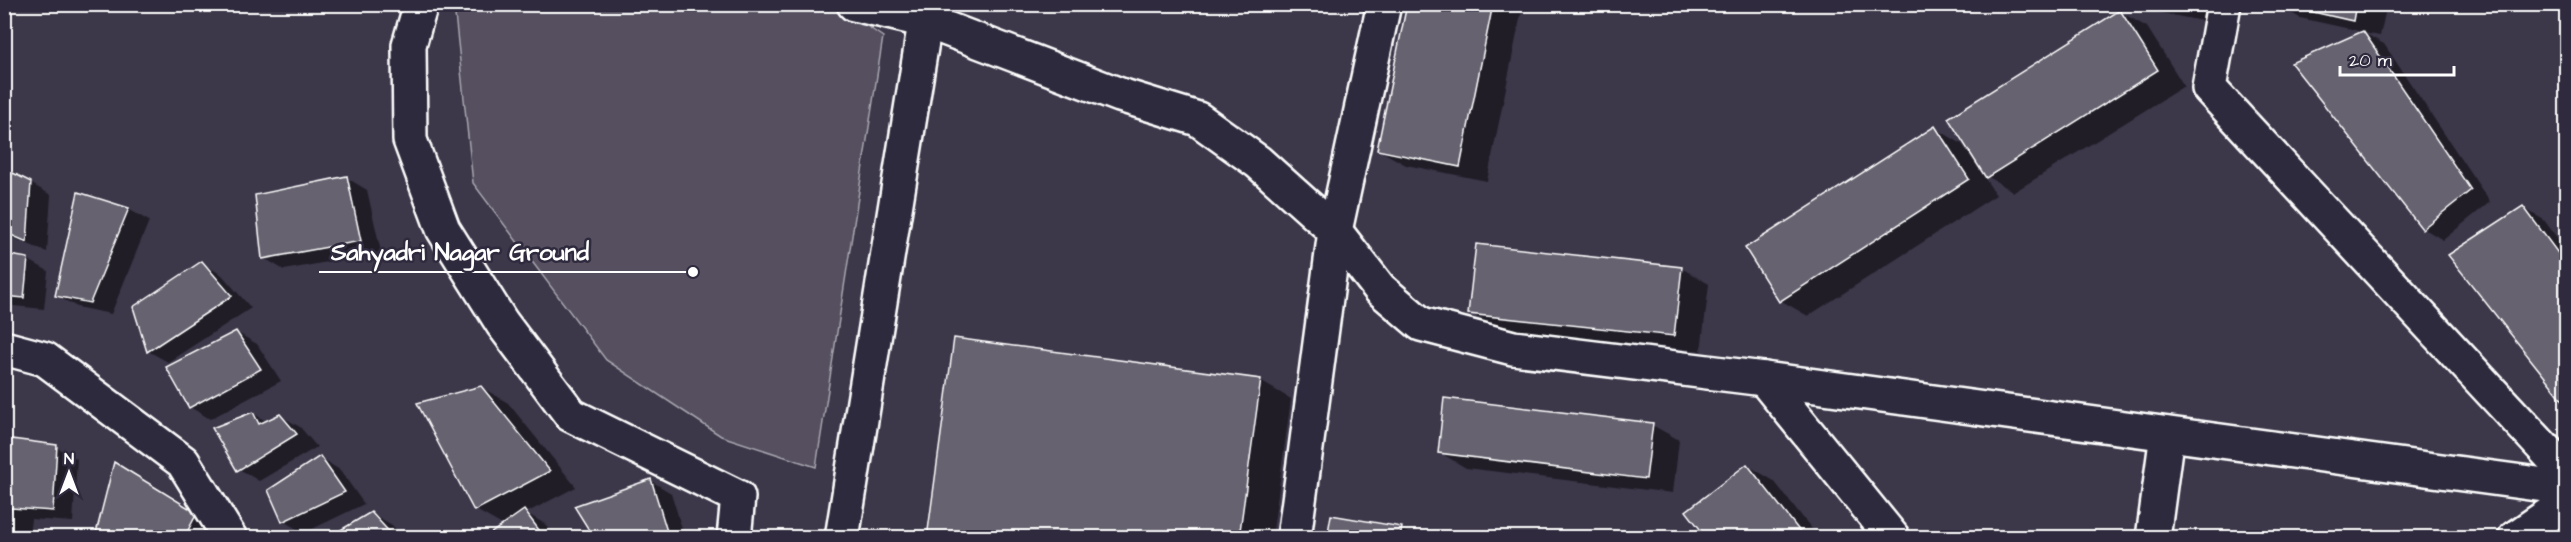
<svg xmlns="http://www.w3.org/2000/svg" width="2571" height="542" viewBox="0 0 2571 542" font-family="'Architects Daughter',sans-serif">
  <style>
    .green { fill: #555060; stroke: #aaa8b0; stroke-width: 1.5 }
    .shadow { fill: #0007 }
    .building { fill: #666270; stroke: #fff; stroke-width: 1.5 }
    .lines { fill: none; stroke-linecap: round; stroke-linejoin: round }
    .minor-casing { stroke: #fff; stroke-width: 38 }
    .major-casing { stroke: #fff; stroke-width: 38 }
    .minor { stroke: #2f2a3d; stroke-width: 33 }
    .major { stroke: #2f2a3d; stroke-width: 33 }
    .leader { fill: none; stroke: #fff; stroke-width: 2 }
    .callout-dot { fill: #fff; stroke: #2f2a3d; stroke-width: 2 }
    .callout-label { font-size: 24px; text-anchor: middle; font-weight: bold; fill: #fff; stroke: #2f2a3d; stroke-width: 5; stroke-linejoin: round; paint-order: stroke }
  </style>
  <rect width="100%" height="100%" fill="#3c3749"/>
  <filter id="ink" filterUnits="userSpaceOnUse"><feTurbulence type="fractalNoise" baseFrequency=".0167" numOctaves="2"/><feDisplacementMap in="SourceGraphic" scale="12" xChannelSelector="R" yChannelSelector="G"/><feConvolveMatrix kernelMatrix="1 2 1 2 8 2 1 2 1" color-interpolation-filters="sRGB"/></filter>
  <g filter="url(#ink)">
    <path class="green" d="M454 5H836L883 37 816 467 721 436 606 360 473 183Z"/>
    <g class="shadow">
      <path d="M1409 4H1523L1487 181 1406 165 1379 150Z"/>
      <path d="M2132 4H2216L2212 23 2137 8Z"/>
      <path d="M2277 4H2387L2380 36 2364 33 2384 44 2490 202 2443 240 2423 228 2294 64 2364 32 2300 18Z"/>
      <path d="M2120 12 2147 27 2184 86 2014 192 1987 176Z"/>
      <path d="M1935 128 1962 144 1996 195 1808 316 1780 300Z"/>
      <path d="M347 178 367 190 381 252 284 270 264 258Z"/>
      <path d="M30 183 51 195 47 252 4 234V192Z"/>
      <path d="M2523 208 2544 220 2566 250V401L2450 255Z"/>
      <path d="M128 209 149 221 111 314 77 307 56 295Z"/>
      <path d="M4 255 27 259 48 271 44 309 4 305Z"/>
      <path d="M202 263 222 275 251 308 168 362 148 351Z"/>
      <path d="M1681 268 1709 284 1701 351 1497 328 1470 313Z"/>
      <path d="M236 332 257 344 281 381 210 419 190 407Z"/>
      <path d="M1260 381 1291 399 1272 538H928Z"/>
      <path d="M481 387 508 403 576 487 526 513 545 524 555 538H487L504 526 476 510Z"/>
      <path d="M253 413 267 422 279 415 300 427 317 447 259 481 239 469Z"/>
      <path d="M1652 425 1679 440 1673 493 1466 468 1439 452Z"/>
      <path d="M4 440 56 447 77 459 73 522 31 519 29 536 4 529Z"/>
      <path d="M320 458 340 470 364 504 304 533 283 521Z"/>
      <path d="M115 464 223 530 219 538H102Z"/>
      <path d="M1747 465 1774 481 1819 538H1709Z"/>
      <path d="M651 481 671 493 685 538H595Z"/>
      <path d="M371 513 392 525 403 538H330Z"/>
      <path d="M1401 529 1416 538H1328Z"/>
    </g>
    <g class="building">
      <path d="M1407 4H1493L1460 167 1377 150Z"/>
      <path d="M2278 4H2356L2353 21Z"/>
      <path d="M2120 10 2158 70 1986 178 1948 118Z"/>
      <path d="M2363 31 2471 190 2422 229 2291 63Z"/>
      <path d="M1935 126 1969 179 1779 302 1745 248Z"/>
      <path d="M13 173 31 182 27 242 4 232V189Z"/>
      <path d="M347 176 361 241 262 259 255 195Z"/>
      <path d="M78 192 129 208 90 303 55 296Z"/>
      <path d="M2523 206 2566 264V404L2448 255Z"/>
      <path d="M1476 244 1682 267 1674 336 1468 314Z"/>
      <path d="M4 254 28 258 24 298 4 296Z"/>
      <path d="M202 261 232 296 147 352 133 307Z"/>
      <path d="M236 331 261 369 189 408 166 367Z"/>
      <path d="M954 338 1261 379 1239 538H927Z"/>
      <path d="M481 386 550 471 474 511 417 403Z"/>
      <path d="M1444 398 1653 423 1646 479 1438 453Z"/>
      <path d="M253 412 259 424 280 414 297 434 237 471 212 428Z"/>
      <path d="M4 438 57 445 53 511 11 508 9 525 4 524Z"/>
      <path d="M320 456 345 492 282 522 268 490Z"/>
      <path d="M114 462 197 513 184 538H100L96 533Z"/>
      <path d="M1747 464 1805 538H1707L1686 511Z"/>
      <path d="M651 479 669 538H594L574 506Z"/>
      <path d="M524 510 545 538H484Z"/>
      <path d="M371 512 395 538H327Z"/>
      <path d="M1331 515 1402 527 1400 538H1327Z"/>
    </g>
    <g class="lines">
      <g class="minor-casing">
        <g id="minor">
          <path d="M421 4 409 45 410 140 443 229 502 323 571 415 738 497 734 538"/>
          <path d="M854 4 926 21 1120 95 1198 119 1258 162 1335 231 1380 289 1421 324 1513 348 1764 379 2566 488"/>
          <path d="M2224 4 2209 88 2566 472"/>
          <path d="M4 348 45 359 183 462 230 538"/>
          <path d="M1764 379 1893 538"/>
          <path d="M1294 538 1335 231 1384 4"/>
          <path d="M2153 538 2167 434"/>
          <path d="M2515 538 2566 503"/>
        </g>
      </g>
      <g class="major-casing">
        <path id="major" d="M842 538 928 4"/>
      </g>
      <use href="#minor" class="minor"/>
      <use href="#major" class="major"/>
    </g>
  </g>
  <path class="leader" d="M693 272L601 272H319"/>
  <circle class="callout-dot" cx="693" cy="272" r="6"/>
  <g class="callout-label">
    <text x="460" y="260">Sahyadri Nagar Ground</text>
  </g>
  <rect width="2571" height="542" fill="none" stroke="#2f2a3d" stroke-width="24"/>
  <rect x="12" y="12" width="2547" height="518" fill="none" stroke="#fff" stroke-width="2" filter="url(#ink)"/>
  <g transform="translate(69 473)" stroke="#2f2a3d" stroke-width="4.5" paint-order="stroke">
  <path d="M0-4.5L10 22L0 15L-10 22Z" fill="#ffffff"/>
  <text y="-9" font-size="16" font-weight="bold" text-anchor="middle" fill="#ffffff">N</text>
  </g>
  <path d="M2340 66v9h114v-9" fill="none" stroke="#ffffff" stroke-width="3"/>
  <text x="2349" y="66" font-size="18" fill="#ffffff" stroke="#2f2a3d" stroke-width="4.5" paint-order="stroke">20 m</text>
</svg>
